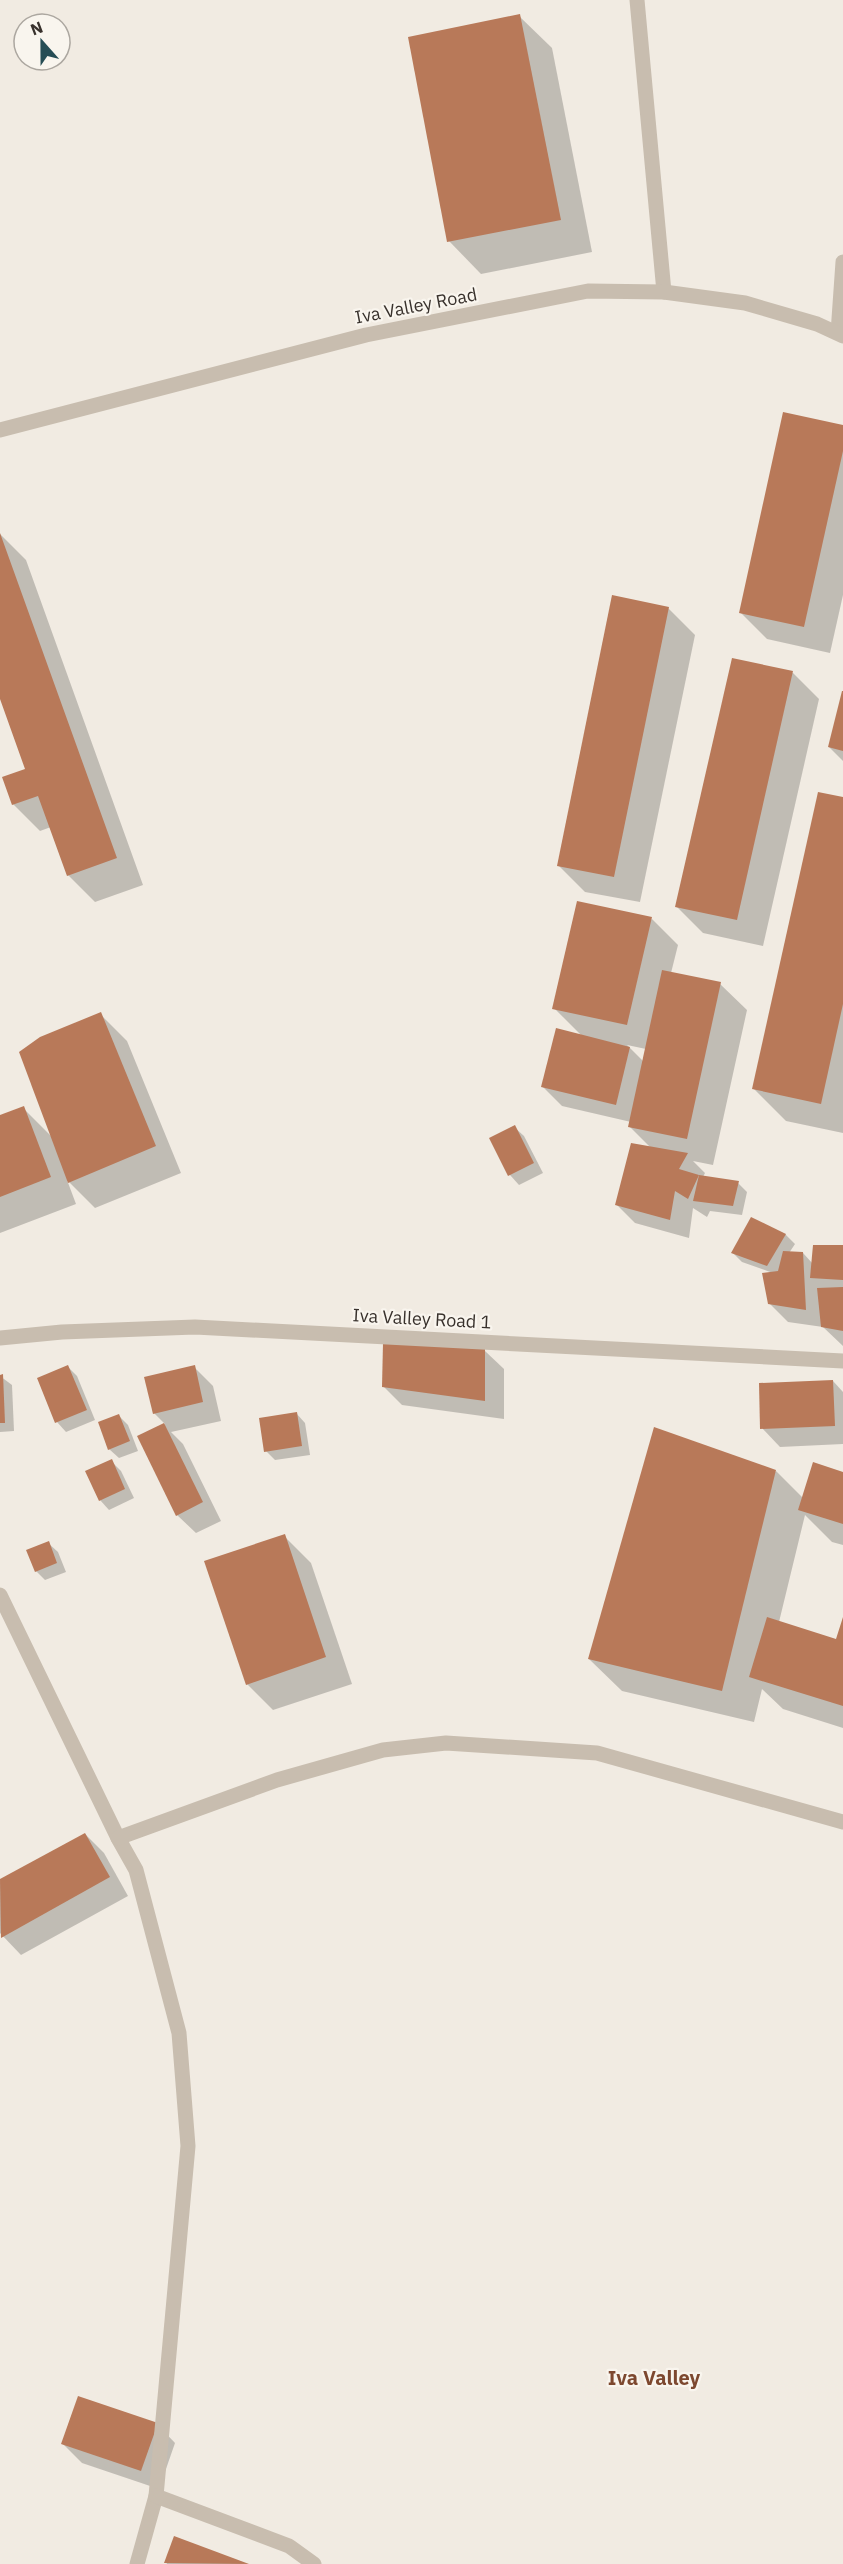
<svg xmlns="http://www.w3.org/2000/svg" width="843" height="2564" viewBox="0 0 843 2564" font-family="'IBM Plex Sans',sans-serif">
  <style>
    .shadow { fill: #0003; fill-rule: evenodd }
    .building { fill: #b87959 }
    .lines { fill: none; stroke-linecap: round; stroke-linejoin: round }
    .minor { stroke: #c8bdaf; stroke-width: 15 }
    .labels { text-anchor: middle; stroke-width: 4.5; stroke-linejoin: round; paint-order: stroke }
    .street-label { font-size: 18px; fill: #38312c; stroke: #f9f5ee }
    .neighbourhood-label { font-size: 20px; font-weight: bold; fill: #7d482f; stroke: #f9f5ee }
  </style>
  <rect width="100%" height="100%" fill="#f1ebe2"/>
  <g class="shadow">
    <path d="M519 16 552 48 592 252 481 274 449 241Z"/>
    <path d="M843 426V595L830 653 767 639 741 613Z"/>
    <path d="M0 534 26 560 143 885 95 902 68 875 51 827 40 831 13 804 27 770 0 695Z"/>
    <path d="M668 608 695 635 640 902 585 892 558 865Z"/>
    <path d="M733 659 793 673 819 699 763 946 703 933 677 907Z"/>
    <path d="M843 694V761L829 747Z"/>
    <path d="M843 799V1133L786 1121 754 1089Z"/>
    <path d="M652 919 678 945 671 973 720 984 747 1010 713 1165 693 1161 705 1173 703 1177 738 1183 747 1192 742 1215 710 1211 707 1217 693 1208 689 1238 635 1223 616 1204 651 1148 630 1127 631 1122 562 1106 543 1087 582 1036 554 1008ZM627 1045 646 1049 644 1062Z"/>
    <path d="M100 1014 127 1041 181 1173 95 1208 67 1180 76 1204 0 1233V1117L23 1108 52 1137Z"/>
    <path d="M514 1127 524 1136 543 1173 519 1185 510 1175 491 1139Z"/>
    <path d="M752 1219 786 1235 795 1244 789 1253H803L813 1264 843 1247V1346L823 1327 788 1322 769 1303 773 1273 742 1262 733 1253Z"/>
    <path d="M485 1351 504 1369V1419L402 1405 383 1386Z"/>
    <path d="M67 1366 77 1376 95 1420 66 1432 57 1422Z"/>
    <path d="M194 1367 213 1386 221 1421 171 1432 183 1444 221 1521 196 1533 177 1515 139 1437 165 1424 154 1413Z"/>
    <path d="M0 1376 12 1385 14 1431 0 1432Z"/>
    <path d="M833 1381 843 1392V1444L780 1447 762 1428Z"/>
    <path d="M296 1413 305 1423 310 1455 275 1460 266 1451Z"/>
    <path d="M119 1416 128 1425 138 1451 119 1458 109 1449Z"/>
    <path d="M111 1461 121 1471 134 1498 109 1510 100 1500Z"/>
    <path d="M776 1471 804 1499 843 1473V1545L832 1542 805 1515 779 1622 837 1640 843 1621V1728L783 1709 762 1689 754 1722 622 1691 589 1659Z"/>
    <path d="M284 1536 311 1563 352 1684 273 1710 247 1684Z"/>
    <path d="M48 1543 58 1552 66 1572 45 1580 36 1571Z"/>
    <path d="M85 1834 104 1853 128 1896 21 1955 0 1933V1881Z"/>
    <path d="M157 2424 175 2443 159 2489 82 2463 63 2444Z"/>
    <path d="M175 2538 245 2564H167L166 2562Z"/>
  </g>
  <g class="building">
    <path d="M520 14 561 220 447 242 408 37Z"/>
    <path d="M783 412 843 425V451L804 627 739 613Z"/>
    <path d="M0 533 117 858 67 876 38 796 12 805 2 777 25 769 0 699Z"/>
    <path d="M612 595 669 607 614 877 557 866Z"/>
    <path d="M732 658 793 671 737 920 675 907Z"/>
    <path d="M842 691H843V751L828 747Z"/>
    <path d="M818 792 843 797V1004L821 1104 752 1089Z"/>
    <path d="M577 901 652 917 627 1025 552 1009Z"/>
    <path d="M662 970 721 982 687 1139 628 1127Z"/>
    <path d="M101 1012 156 1146 68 1183 19 1052 40 1037Z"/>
    <path d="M556 1028 630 1047 616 1105 541 1087Z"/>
    <path d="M24 1106 51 1177 0 1197V1115Z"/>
    <path d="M515 1125 534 1163 508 1176 489 1138Z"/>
    <path d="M631 1143 688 1153 679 1169 699 1175 688 1199 675 1191 670 1220 615 1205Z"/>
    <path d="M699 1175 739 1181 733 1206 693 1201Z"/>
    <path d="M751 1217 786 1234 767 1266 731 1253Z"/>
    <path d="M813 1245H843V1280L810 1278Z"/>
    <path d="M783 1251 803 1252 806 1310 768 1304 762 1273 778 1271Z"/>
    <path d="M843 1287V1331L821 1327 817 1288Z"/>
    <path d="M383 1343 485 1349V1401L382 1387Z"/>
    <path d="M68 1365 87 1410 55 1423 37 1378Z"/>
    <path d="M195 1365 203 1402 153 1414 144 1377Z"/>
    <path d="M3 1374 5 1423H0V1375Z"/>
    <path d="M833 1380 835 1426 760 1429 759 1383Z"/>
    <path d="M297 1412 302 1446 264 1452 259 1418Z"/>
    <path d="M119 1414 130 1441 108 1450 98 1422Z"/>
    <path d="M164 1423 203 1502 176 1516 137 1436Z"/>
    <path d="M654 1427 776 1470 722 1691 588 1659Z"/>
    <path d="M112 1459 125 1489 99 1501 85 1471Z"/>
    <path d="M813 1462 843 1472V1524L798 1510Z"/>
    <path d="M285 1534 326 1657 246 1685 204 1561Z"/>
    <path d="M49 1541 57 1563 35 1572 26 1550Z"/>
    <path d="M767 1617 836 1639 843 1617V1706L749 1677Z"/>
    <path d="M85 1833 110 1877 1 1938 0 1879Z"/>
    <path d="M78 2396 158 2423 141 2471 61 2444Z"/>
    <path d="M174 2536 249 2564 164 2563Z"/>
  </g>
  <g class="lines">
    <g class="minor">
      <path d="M637 0 664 292"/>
      <path d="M838 333 843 262"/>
      <path d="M0 430 366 335 588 291 664 292 745 303 817 324 843 336"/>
      <path d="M0 1338 62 1332 195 1327 843 1361"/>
      <path d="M0 1595 118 1838 136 1870 179 2033 188 2146 156 2496 137 2564"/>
      <path d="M118 1838 277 1780 383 1750 446 1743 597 1753 843 1822"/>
      <path d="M156 2496 289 2546 314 2564"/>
    </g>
  </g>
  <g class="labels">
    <g class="street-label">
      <text transform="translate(416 306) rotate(-11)" y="6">Iva Valley Road</text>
      <text transform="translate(422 1319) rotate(3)" y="6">Iva Valley Road 1</text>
    </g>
    <g class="neighbourhood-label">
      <text x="654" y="2385">Iva Valley</text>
    </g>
  </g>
  <g transform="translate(42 42) rotate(339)"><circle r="28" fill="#f9f5ee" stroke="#aca7a0" stroke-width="1.5"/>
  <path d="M0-4.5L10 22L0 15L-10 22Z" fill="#264d55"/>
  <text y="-9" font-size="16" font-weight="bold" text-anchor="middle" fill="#38312c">N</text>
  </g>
</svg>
